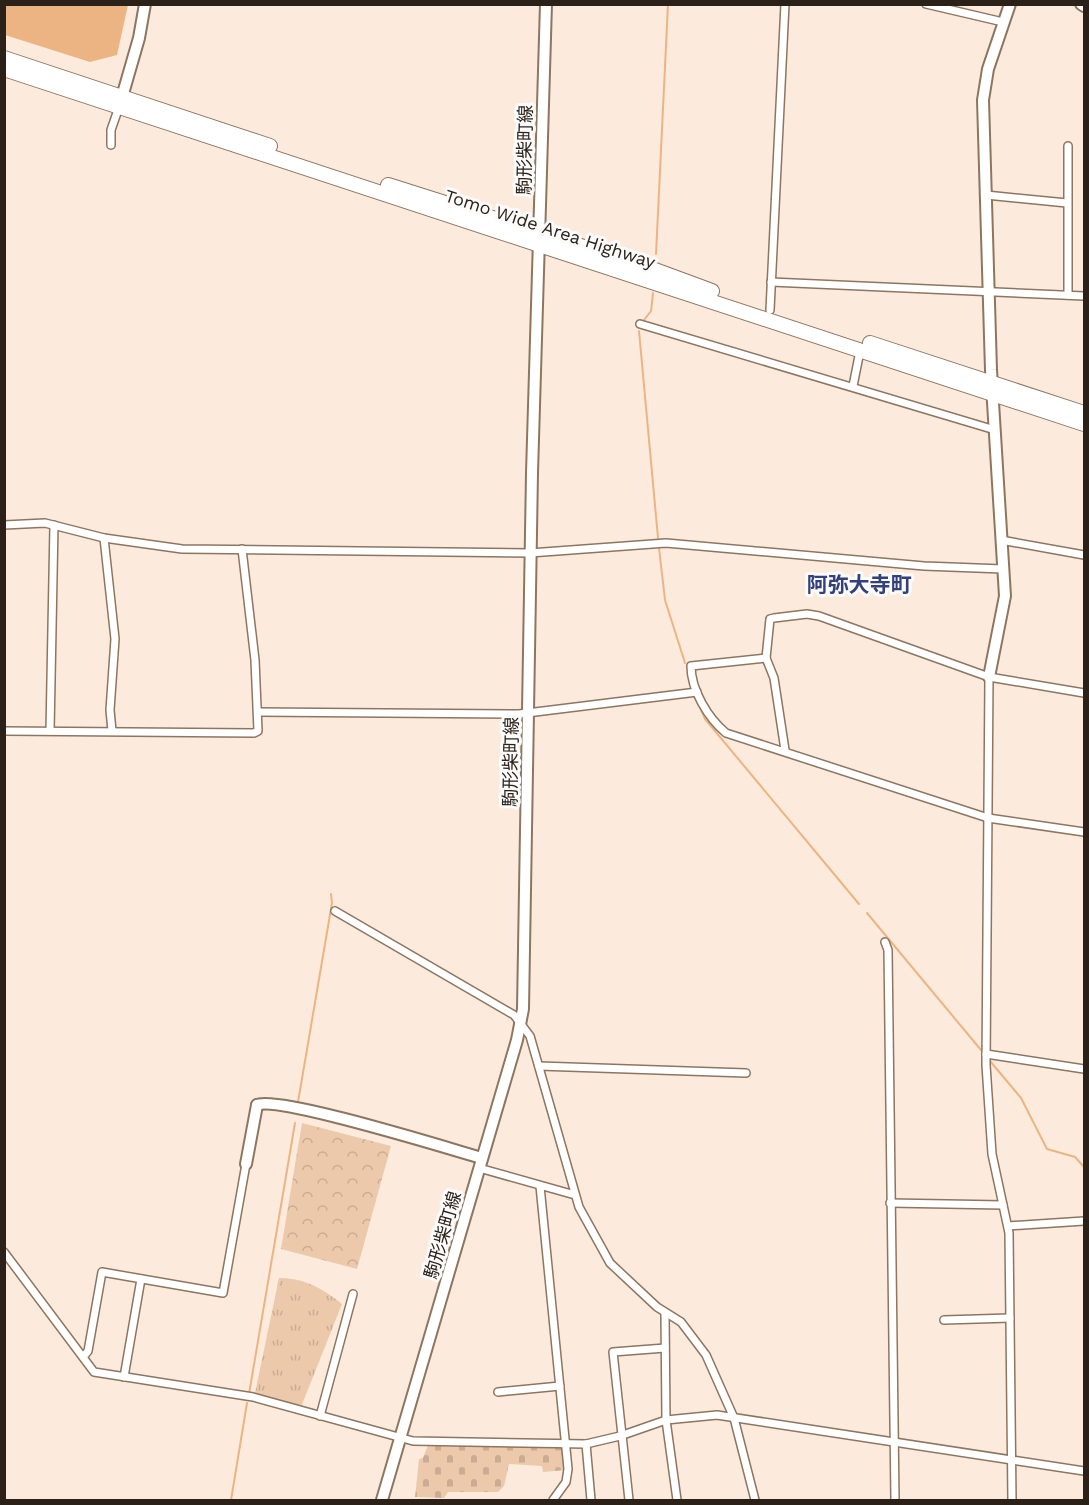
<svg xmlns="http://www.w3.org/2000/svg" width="1089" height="1505" viewBox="0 0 1089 1505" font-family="'Work Sans','Noto Sans JP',sans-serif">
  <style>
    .grass { fill: url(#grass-tufts) }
    .forest { fill: url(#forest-crowns) }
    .cemetery { fill: url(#cemetery-stones) }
    .water { fill: #ecb483 }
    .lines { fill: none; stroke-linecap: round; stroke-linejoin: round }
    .stream { stroke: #ecb483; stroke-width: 2 }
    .street-casing { stroke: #8e7560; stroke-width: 10 }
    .secondary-casing { stroke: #8e7560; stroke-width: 14 }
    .highway-casing { stroke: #8e7560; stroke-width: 16 }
    .street { stroke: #fff; stroke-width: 7 }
    .secondary { stroke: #fff; stroke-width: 10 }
    .highway { stroke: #fff; stroke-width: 14 }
    .labels { text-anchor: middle; stroke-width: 6; stroke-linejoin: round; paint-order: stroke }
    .street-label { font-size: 18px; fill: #2b2118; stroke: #fbfbfb }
    .quarter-label { font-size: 21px; font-weight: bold; fill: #34407b; stroke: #fbfbfb }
  </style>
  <defs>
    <pattern id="grass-tufts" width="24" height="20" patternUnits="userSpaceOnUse" patternTransform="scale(1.5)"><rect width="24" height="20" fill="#ecc9ab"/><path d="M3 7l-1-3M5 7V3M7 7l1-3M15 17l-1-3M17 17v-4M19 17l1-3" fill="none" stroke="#cbac92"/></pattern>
    <pattern id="forest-crowns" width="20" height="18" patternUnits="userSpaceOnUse" patternTransform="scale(1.5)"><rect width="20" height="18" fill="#ecc9ab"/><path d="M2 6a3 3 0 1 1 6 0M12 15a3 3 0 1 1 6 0" fill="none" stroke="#cbac92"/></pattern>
    <pattern id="cemetery-stones" width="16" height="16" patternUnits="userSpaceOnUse" patternTransform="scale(1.5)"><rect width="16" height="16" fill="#ecc9ab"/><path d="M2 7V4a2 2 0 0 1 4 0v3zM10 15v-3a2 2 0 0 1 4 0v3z" fill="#cbac92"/></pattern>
  </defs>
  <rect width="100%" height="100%" fill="#fcebdc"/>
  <path class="grass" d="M279 1278C304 1278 322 1288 342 1304L301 1407 257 1396 255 1393Z"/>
  <path class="forest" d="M302 1123 391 1146 357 1269 281 1249Z"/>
  <path class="cemetery" d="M428 1445 562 1448 566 1470 543 1472 542 1466 509 1464 504 1486 498 1492H448L444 1498 415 1497 419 1459 423 1458Z"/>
  <path class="water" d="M5 4 128 5 117 55 90 62 5 35Z"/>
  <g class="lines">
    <g class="stream">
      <path d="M656 254 668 4"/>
      <path d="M644 320 651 311 653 293"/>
      <path d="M639 331 658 538"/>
      <path d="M659 548 665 600 685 663"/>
      <path d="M697 700 705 719 859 904"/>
      <path d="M867 913 981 1050"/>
      <path d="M990 1061 1021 1098 1047 1149 1075 1157 1084 1167"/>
      <path d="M298 1102 332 903 331 894"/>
      <path d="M249 1394 295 1123"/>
      <path d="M231 1500 247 1403"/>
    </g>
    <g class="street-casing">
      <g id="street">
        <path d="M926 4 1003 22"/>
        <path d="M111 145V130L119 107"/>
        <path d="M1068 146V295"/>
        <path d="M986 195 1067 203"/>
        <path d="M771 282 1084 296"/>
        <path d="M770 310 785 4"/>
        <path d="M640 324 995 430"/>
        <path d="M853 386 860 351"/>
        <path d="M4 525 45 523 104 538 182 549 530 553 666 543 924 566 1003 569"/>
        <path d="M104 538 115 639 110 710 112 731"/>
        <path d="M1001 540 1084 555"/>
        <path d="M766 658 691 666C691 690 708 718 726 733L988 818 1084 832"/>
        <path d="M989 677 986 1065 992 1154 1009 1233 1012 1500"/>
        <path d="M258 712 519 714 697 692"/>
        <path d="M4 731 254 733 258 731 255 660 242 549"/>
        <path d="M50 731 54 525"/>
        <path d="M785 750 774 678 766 658 770 619 774 618 807 614 819 616 989 677 1084 693"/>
        <path d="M335 911 514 1015 530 1036 579 1207 610 1263 657 1307 681 1322 706 1355 734 1418 755 1500"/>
        <path d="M885 942 888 950 895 1500"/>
        <path d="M986 1054 1084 1069"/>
        <path d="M539 1066 746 1073"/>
        <path d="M479 1168 575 1195"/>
        <path d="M540 1186 568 1469 566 1482 553 1500"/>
        <path d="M890 1203 1003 1205"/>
        <path d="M1008 1226 1084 1221"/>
        <path d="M4 1252 94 1372 253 1397 413 1441 586 1444 620 1436 666 1420 717 1415 1084 1471"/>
        <path d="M665 1313 666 1420 677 1500"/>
        <path d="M944 1320 1010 1318"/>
        <path d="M84 1356 88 1351 102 1272 223 1293 246 1164"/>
        <path d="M124 1377 141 1279"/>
        <path d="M498 1392 560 1386"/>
        <path d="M320 1416 353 1294"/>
        <path d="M586 1444 591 1500"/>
        <path d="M629 1500 613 1352 665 1348"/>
      </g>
    </g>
    <g class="secondary-casing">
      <g id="secondary">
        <path d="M1081 4 1084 6"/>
        <path d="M120 104 139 38 145 4"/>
        <path d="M989 677 1005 596 991 370 983 100 988 69 1010 4"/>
        <path d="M257 1105C277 1095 450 1149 482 1158"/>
        <path d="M246 1164 257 1105"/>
        <path d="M382 1500 517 1040 523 1009 532 473 546 4"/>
      </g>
    </g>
    <g class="highway-casing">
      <g id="highway">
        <path d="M4 58 270 146"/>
        <path d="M4 69 1084 424"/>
        <path d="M388 185 647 267 712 291"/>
        <path d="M870 343 1084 413"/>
      </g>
    </g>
    <use href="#street" class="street"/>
    <use href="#secondary" class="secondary"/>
    <use href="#highway" class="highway"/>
  </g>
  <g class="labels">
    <g class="street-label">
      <text transform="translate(525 150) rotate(-89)" y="6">駒形柴町線</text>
      <text transform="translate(550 229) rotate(18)" y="6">Tomo Wide Area Highway</text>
      <text transform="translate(511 762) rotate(-89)" y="6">駒形柴町線</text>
      <text transform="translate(443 1235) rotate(-74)" y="6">駒形柴町線</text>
    </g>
    <g class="quarter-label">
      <text x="859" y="592">阿弥大寺町</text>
    </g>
  </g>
  <rect width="1089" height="1505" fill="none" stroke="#2b2118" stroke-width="12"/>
</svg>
